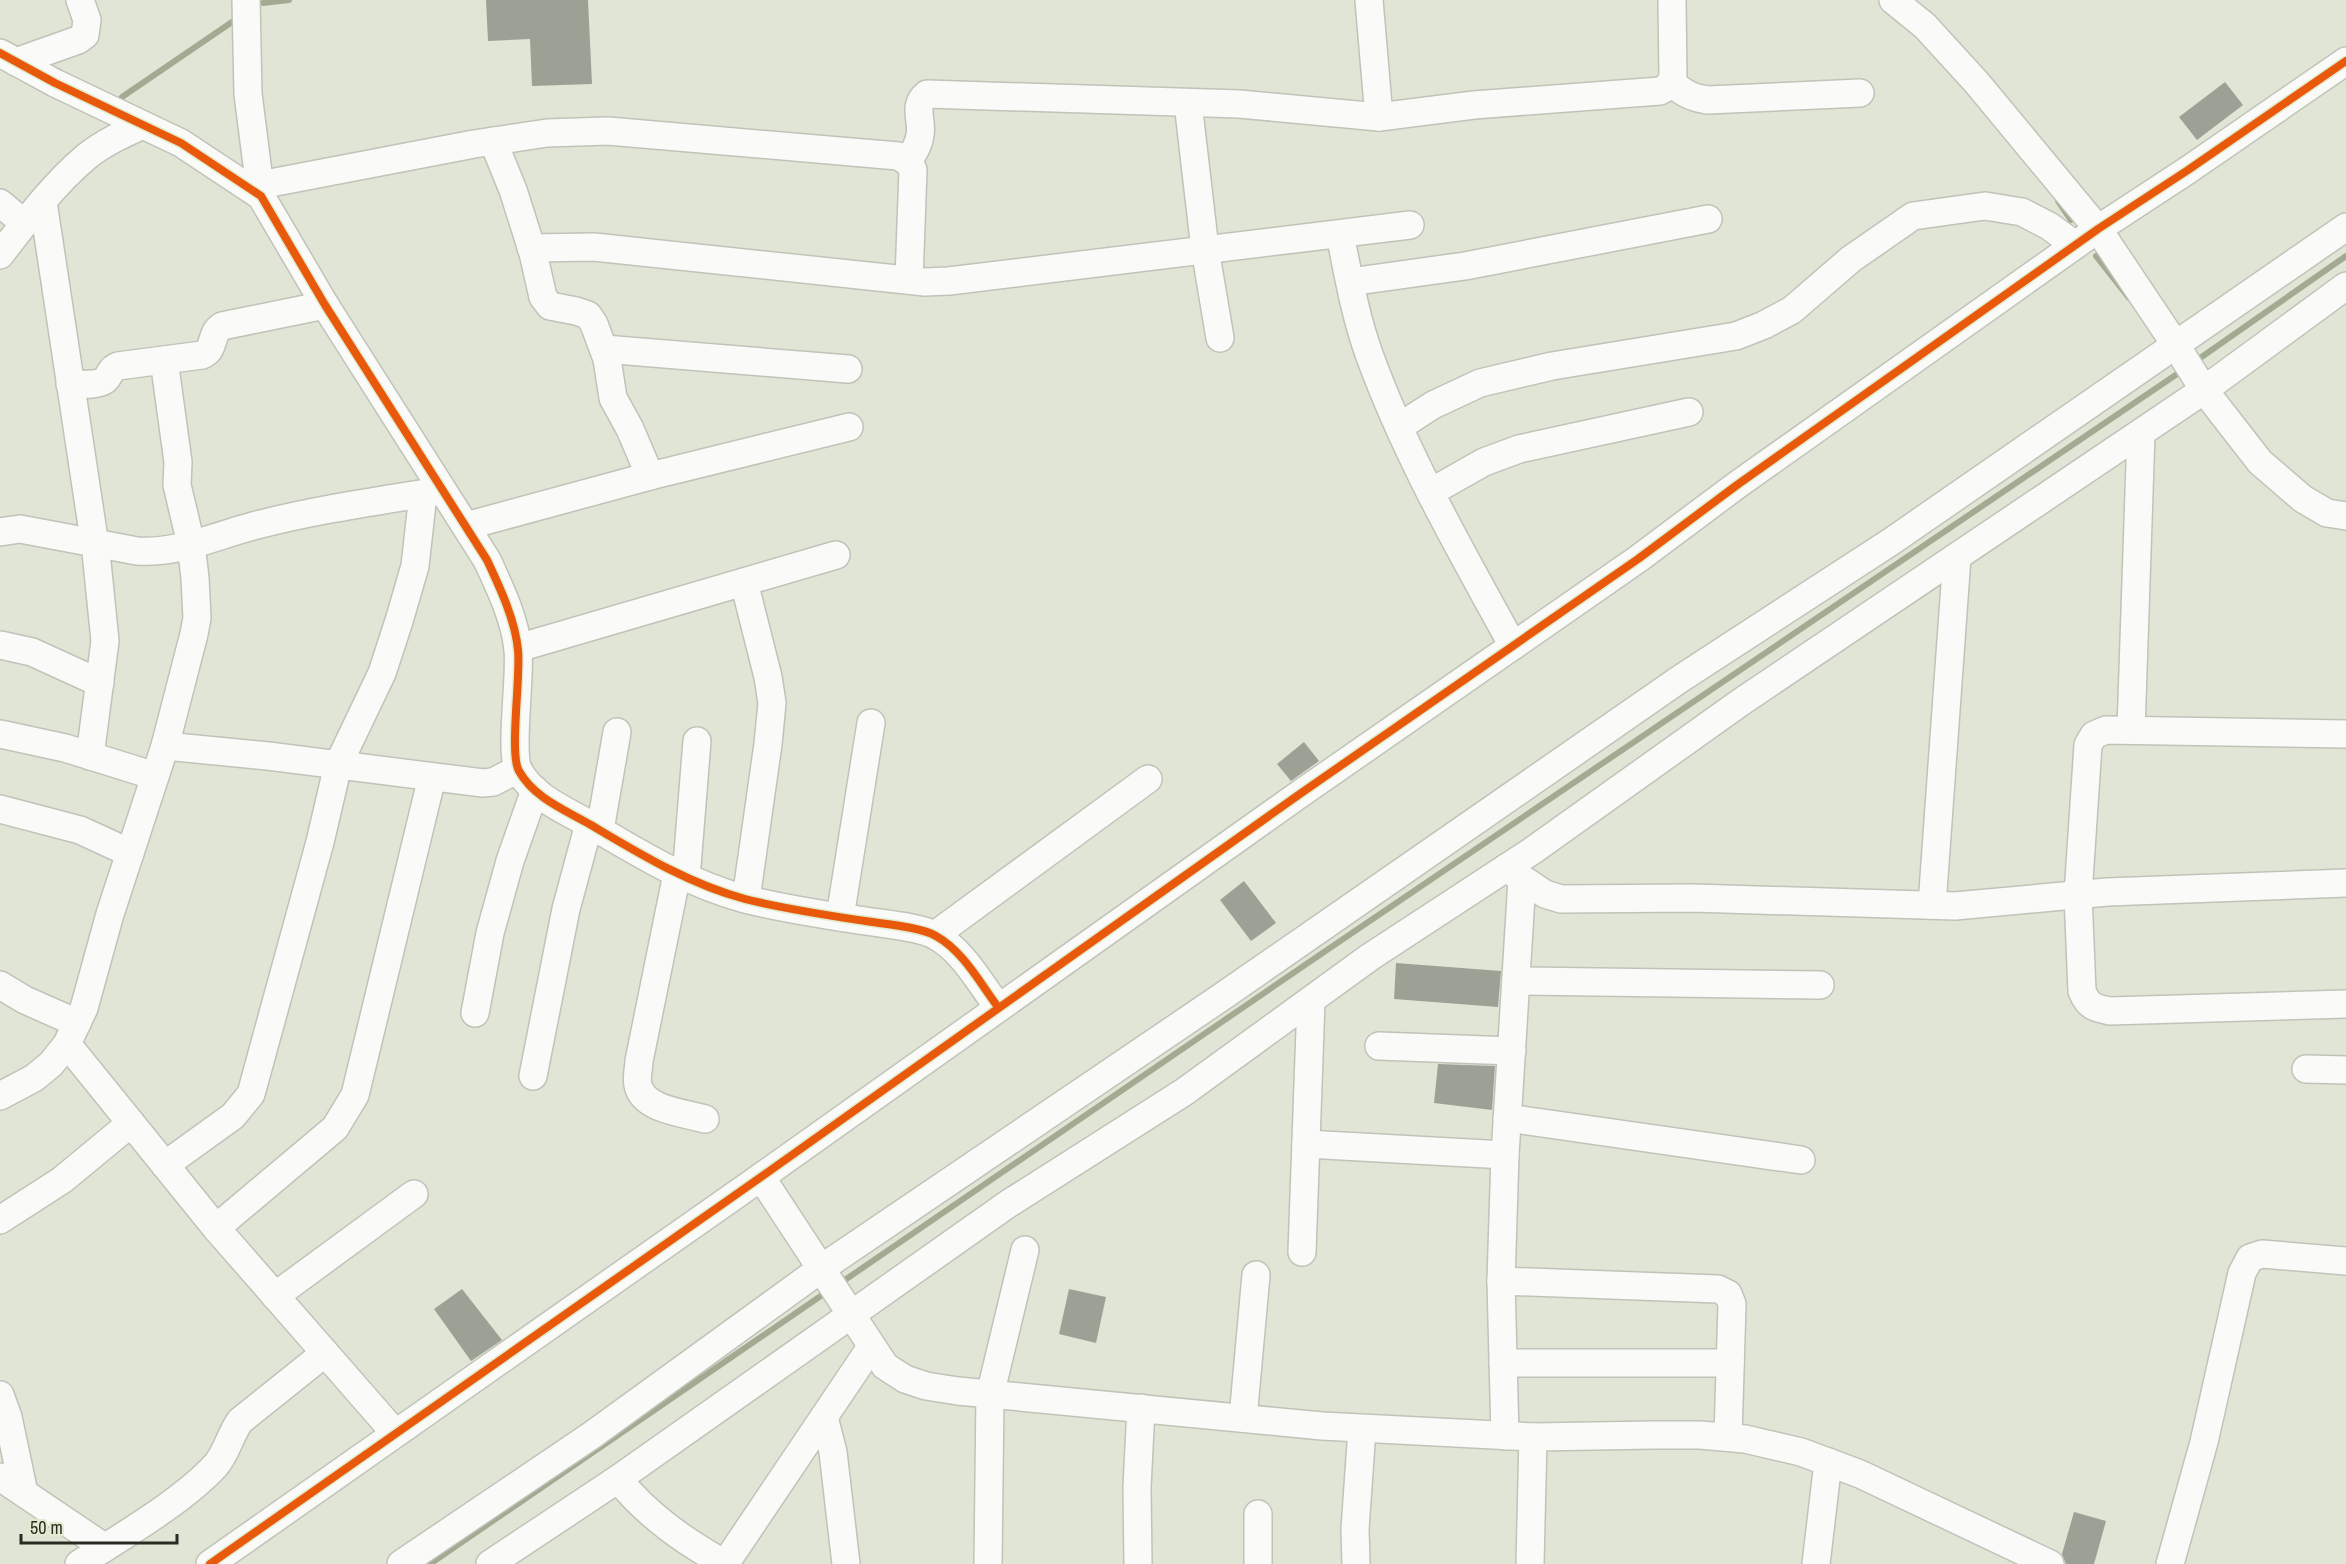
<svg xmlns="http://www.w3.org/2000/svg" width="2346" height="1564" viewBox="0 0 2346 1564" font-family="'Archivo Narrow',sans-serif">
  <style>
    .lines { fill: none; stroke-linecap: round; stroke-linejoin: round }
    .stream { stroke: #a2ab91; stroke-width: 6 }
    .building { fill: #9da195 }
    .minor-casing { stroke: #c0c3b8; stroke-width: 30 }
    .minor { stroke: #fafbf9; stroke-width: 27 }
    .cycleway-casing { stroke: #e2ebd0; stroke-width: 11 }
    .cycleway { stroke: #e8590c; stroke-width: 8 }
  </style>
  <rect width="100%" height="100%" fill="#e0e5d6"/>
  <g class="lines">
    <g class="stream">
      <path d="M263 3 289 0"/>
      <path d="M122 97 232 22"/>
      <path d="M2058 201 2071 220"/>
      <path d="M2096 256 2129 298"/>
      <path d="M2193 363 2346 256"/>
      <path d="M839 1284 1324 952 2183 370"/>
      <path d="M430 1564 828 1291"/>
    </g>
  </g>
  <g class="building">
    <path d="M486 0H588L592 84 532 86 530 39 488 41Z"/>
    <path d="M2225 82 2243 105 2197 140 2179 117Z"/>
    <path d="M1304 742 1319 761 1291 781 1277 764Z"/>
    <path d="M1244 881 1276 923 1251 941 1220 900Z"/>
    <path d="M1396 963 1501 971 1498 1007 1394 999Z"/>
    <path d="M1438 1064 1495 1066 1492 1110 1434 1103Z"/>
    <path d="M462 1289 502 1340 471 1361 434 1309Z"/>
    <path d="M1069 1289 1106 1297 1096 1343 1059 1334Z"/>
    <path d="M2074 1512 2106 1521 2094 1564H2066L2062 1554Z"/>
  </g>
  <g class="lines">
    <g class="minor-casing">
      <g id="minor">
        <path d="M246 0 248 94 261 196"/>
        <path d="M1369 0 1379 117"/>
        <path d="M1893 0 1925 26 1977 83 2098 229 2175 344 2204 390 2260 462 2303 499 2327 513 2346 516"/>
        <path d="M0 53 55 83 181 143 261 196 325 305 487 560C500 588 515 619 518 650 521 676 509 754 519 771 534 798 565 810 591 825 640 854 689 884 745 899 784 909 825 915 865 921 884 924 921 927 936 936 963 951 980 983 998 1007"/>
        <path d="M16 62 78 40 85 35 87 20 80 0"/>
        <path d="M1671 82C1683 93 1692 98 1708 100L1860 93"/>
        <path d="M1188 103 1205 249 1220 338"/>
        <path d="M493 141 513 190 533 253 543 297 550 306 576 311 588 315 594 324 607 359 613 398 630 429 650 476"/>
        <path d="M908 162C913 153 919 145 920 135 923 120 912 106 927 94L1239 104 1379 117 1474 105 1660 91 1669 86 1673 77 1672 0"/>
        <path d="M260 185 474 144 547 133 608 131 898 156 908 162 913 170 909 280"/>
        <path d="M43 202 96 552 105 641 90 756"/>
        <path d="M0 203 24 223"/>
        <path d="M1340 234C1348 274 1355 315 1369 354 1406 456 1461 551 1513 646"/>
        <path d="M531 248 594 247 925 282 949 281 1410 225"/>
        <path d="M0 255C26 221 53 185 86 157 103 143 123 134 143 125"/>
        <path d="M1350 282 1465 266 1708 219"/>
        <path d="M604 349 848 369"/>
        <path d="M70 384C79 384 97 386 105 380 111 375 109 369 118 366L202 355C216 350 209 334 222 326L325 305"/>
        <path d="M1399 427 1433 405 1480 383 1552 366 1736 336 1764 325 1792 310 1851 259 1913 216 1985 206 2022 212 2049 226 2075 245"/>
        <path d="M1431 492 1484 462 1519 449 1689 412"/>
        <path d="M466 526 650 476 849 427"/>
        <path d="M0 532 20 529 137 551C177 554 215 536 253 526 314 510 377 501 439 491"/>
        <path d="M744 582 768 677 772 703 768 744 746 899"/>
        <path d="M0 645 32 652 100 683"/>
        <path d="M518 648 836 555"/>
        <path d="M2131 730 2141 433"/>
        <path d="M0 734 65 748 155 776"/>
        <path d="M2346 734 2106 730 2094 735 2088 745 2078 895 2082 991C2088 1006 2094 1008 2110 1011L2346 1004"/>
        <path d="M165 746 268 756 483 783 493 782 518 769"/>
        <path d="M0 809 80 830 130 853"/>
        <path d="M600 830 617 732"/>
        <path d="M1506 868 1545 894 1561 899 1693 898 1955 906 2107 892 2346 883"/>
        <path d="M677 874 639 1061C639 1068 636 1077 638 1085 643 1110 685 1113 705 1119"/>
        <path d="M686 878 697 741"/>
        <path d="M1932 905 1957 557"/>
        <path d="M840 917 871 723"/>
        <path d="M935 935 1148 779"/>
        <path d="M1516 981 1820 985"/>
        <path d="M0 985 25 1000 77 1023"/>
        <path d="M475 1013 490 933 510 861 535 790"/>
        <path d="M67 1044 216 1228 395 1433"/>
        <path d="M1379 1046 1512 1051"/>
        <path d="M2306 1069 2346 1070"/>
        <path d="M533 1076 566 909 589 824"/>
        <path d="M0 1096 34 1078 51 1064 67 1044 84 1008 110 914 165 746 194 634 197 618 195 578 191 544 177 485 178 462 164 360"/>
        <path d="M1507 1118 1801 1160"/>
        <path d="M1306 1144 1505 1155"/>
        <path d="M165 1165 233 1116 251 1094 320 842 338 765 382 673 399 621 415 566 423 494"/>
        <path d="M761 1177 885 1366 905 1379 926 1386 958 1391 1322 1426 1533 1437 1653 1435H1700L1745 1439 1801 1452 1860 1474 2050 1564"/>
        <path d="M0 1220 62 1180 131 1123"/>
        <path d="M216 1228 335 1128 355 1095 432 777"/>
        <path d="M1302 1252 1311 1001"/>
        <path d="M1501 1281 1718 1289 1728 1294 1732 1304 1728 1437"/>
        <path d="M275 1296 414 1194"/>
        <path d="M1503 1363H1730"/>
        <path d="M0 1395 8 1417 24 1493"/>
        <path d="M824 1417 833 1452 846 1564"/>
        <path d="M1243 1418 1256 1275"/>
        <path d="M1505 1436 1501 1281 1505 1155 1522 880"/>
        <path d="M0 1477 104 1547"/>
        <path d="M618 1479C648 1516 684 1541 725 1564"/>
        <path d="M79 1564C121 1537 182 1502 216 1465 227 1452 230 1435 240 1421L325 1353"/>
        <path d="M210 1564 761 1177 1297 796 1638 559 1737 485 2098 229 2188 170 2346 61"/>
        <path d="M401 1564 592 1435 822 1268 1223 996 1680 679 1892 541 2346 227"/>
        <path d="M490 1564 618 1479 1008 1204 1184 1092 1370 957 1532 851 1741 702 2204 390 2346 286"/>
        <path d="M725 1564 871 1347"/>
        <path d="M988 1564 990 1395 1025 1250"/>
        <path d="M1138 1564 1137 1487 1141 1408"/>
        <path d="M1258 1564V1514"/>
        <path d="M1356 1564 1355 1529 1362 1429"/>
        <path d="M1530 1564 1533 1437"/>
        <path d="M1816 1564 1828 1462"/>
        <path d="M2170 1564 2204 1442 2242 1273 2250 1258 2262 1254 2346 1261"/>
      </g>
    </g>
    <use href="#minor" class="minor"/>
    <g class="cycleway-casing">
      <g id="cycleway">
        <path d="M0 53 55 83 181 143 261 196 325 305 487 560C500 588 515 619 518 650 521 676 509 754 519 771 534 798 565 810 591 825 640 854 689 884 745 899 784 909 825 915 865 921 884 924 921 927 936 936 963 951 980 983 998 1007"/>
        <path d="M210 1564 761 1177 1297 796 1638 559 1737 485 2098 229 2188 170 2346 61"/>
      </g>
    </g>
    <use href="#cycleway" class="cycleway"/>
  </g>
  <path d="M21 1534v9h156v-9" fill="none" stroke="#292c22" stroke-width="3"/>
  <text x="30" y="1534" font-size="18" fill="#292c22" stroke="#e2ebd0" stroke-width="4.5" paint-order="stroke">50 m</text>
</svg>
